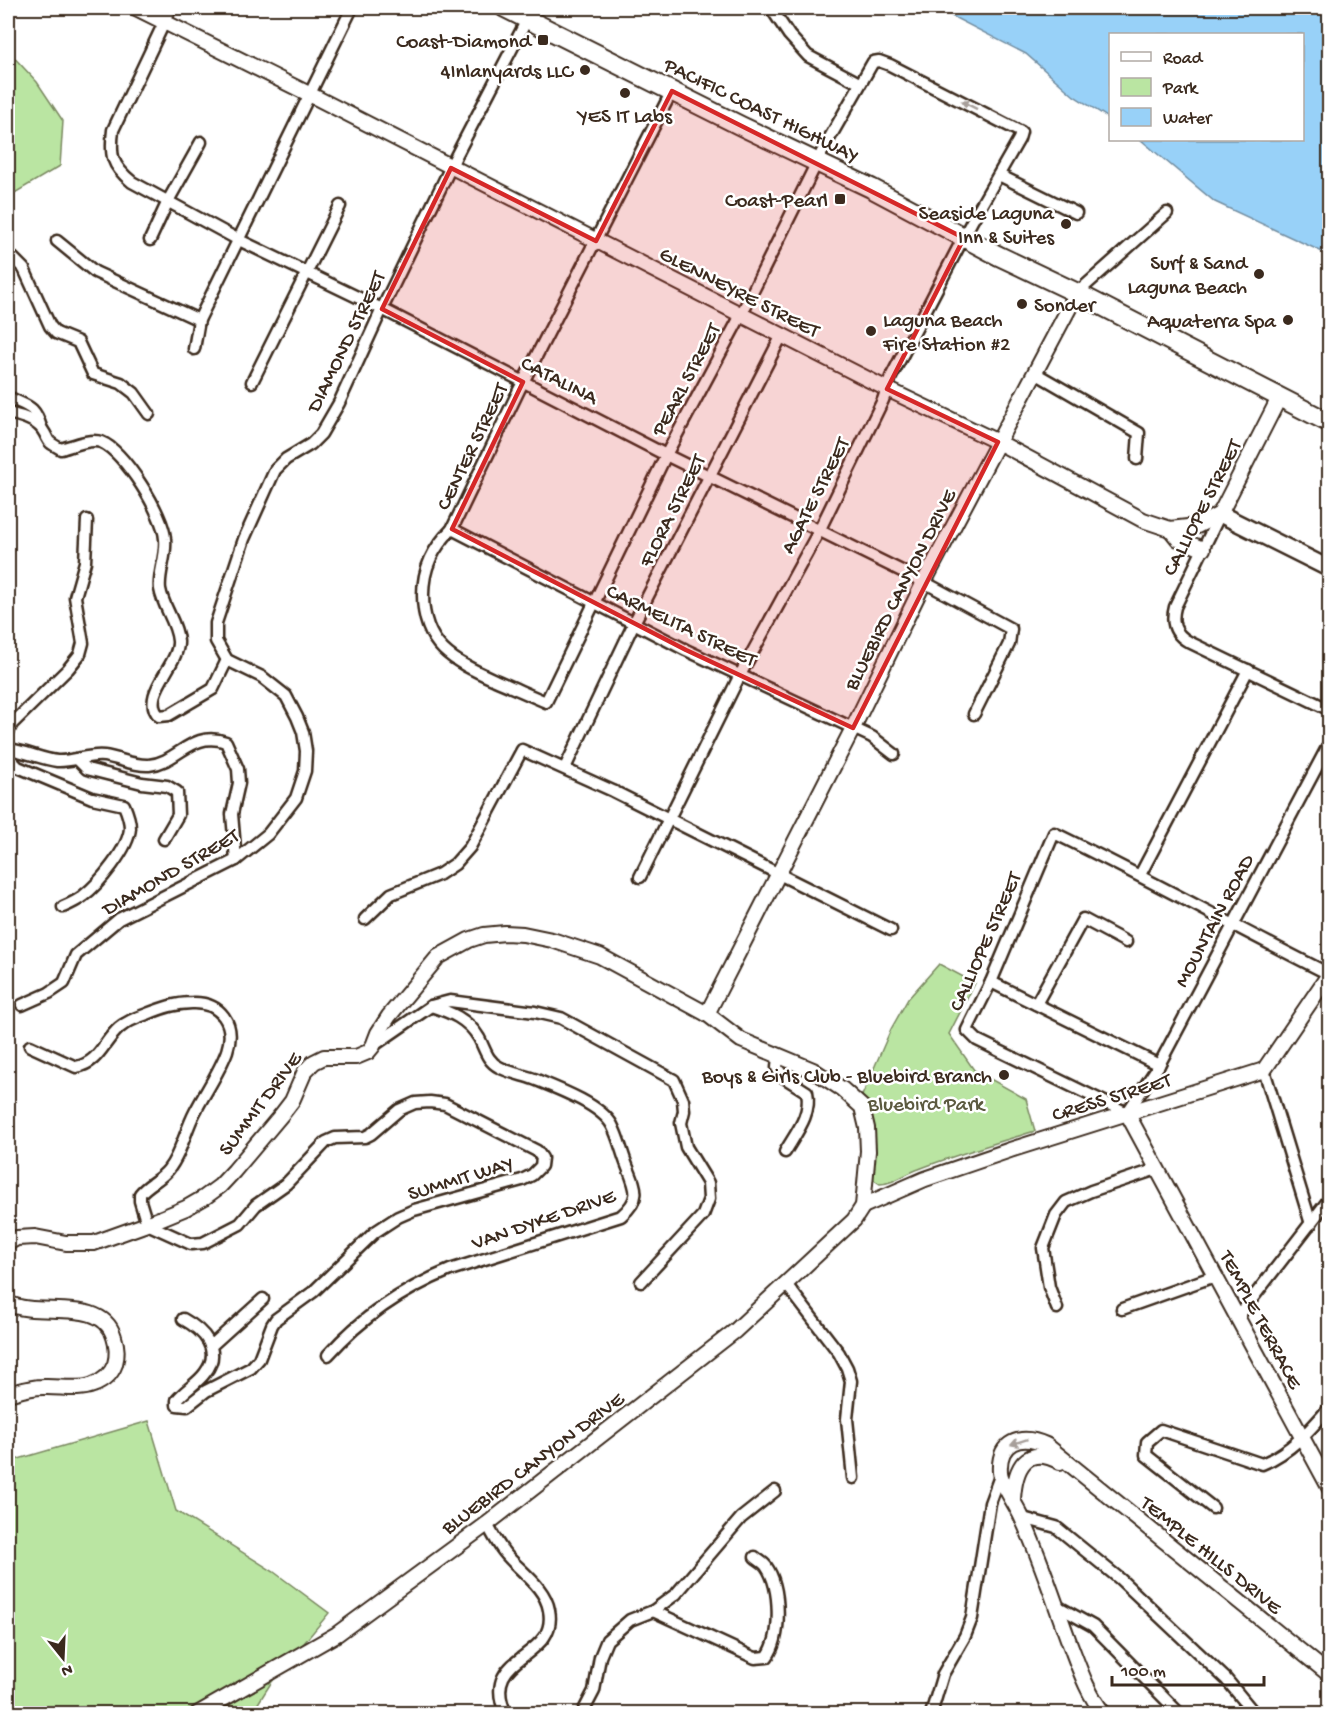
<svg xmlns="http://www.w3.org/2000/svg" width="1337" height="1721" viewBox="0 0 1337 1721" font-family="'Gochi Hand',sans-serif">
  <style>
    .green { fill: #bae5a2; stroke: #7a8860; stroke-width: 1.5 }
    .water { fill: #98d1f8; stroke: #738ea1; stroke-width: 1.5 }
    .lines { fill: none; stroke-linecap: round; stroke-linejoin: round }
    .minor-casing { stroke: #3b2a1e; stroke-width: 15 }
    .tertiary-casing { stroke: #3b2a1e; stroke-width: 18 }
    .secondary-casing { stroke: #3b2a1e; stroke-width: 20 }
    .trunk-casing { stroke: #3b2a1e; stroke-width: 22 }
    .minor { stroke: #fff; stroke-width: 10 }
    .tertiary { stroke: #fff; stroke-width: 14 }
    .secondary { stroke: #fff; stroke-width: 15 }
    .trunk { stroke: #fff; stroke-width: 18 }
    .oneway { fill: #a79f9a }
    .marked { fill: #d62828; fill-opacity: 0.2; stroke: #d62828; stroke-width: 4.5; stroke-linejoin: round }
    .poi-dot { fill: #3b2a1e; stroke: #fff; stroke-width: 2 }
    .labels { text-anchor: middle; stroke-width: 5; stroke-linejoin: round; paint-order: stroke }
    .poi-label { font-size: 21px; fill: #3b2a1e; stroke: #fff; text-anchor: end }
    .street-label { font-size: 21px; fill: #3b2a1e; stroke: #fff }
    .park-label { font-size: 21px; fill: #5b593f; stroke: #fff }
  </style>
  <rect width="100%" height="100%" fill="#fff"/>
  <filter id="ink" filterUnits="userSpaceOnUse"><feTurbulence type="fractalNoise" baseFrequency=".0167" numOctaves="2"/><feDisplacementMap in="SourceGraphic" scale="12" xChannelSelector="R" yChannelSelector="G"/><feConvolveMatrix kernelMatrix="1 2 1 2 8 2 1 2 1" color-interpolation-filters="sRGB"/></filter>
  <g filter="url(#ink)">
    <g class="green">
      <path d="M8 51 37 82 63 121 60 166 8 197Z"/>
      <path d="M939 964 975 983 949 1034 974 1070 1026 1099 1035 1131C996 1143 957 1154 919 1169 906 1173 894 1184 880 1184L874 1180 871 1175 861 1098 891 1029 908 999Z"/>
      <path d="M149 1421 176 1511 274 1572 329 1613 271 1683 252 1713 8 1714V1462Z"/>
    </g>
    <path class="water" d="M936 8H1329V255L1215 202 1141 140H1302V34H1110V119L1074 96 1026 54Z"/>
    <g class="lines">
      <g class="minor-casing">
        <g id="minor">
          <path d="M171 8 113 130C110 155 111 165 132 182L237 239 382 309 666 455 924 582 1011 629 1009 644 974 714"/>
          <path d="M771 8 789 35 808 56 859 83"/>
          <path d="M999 175 1076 213"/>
          <path d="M150 240 168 201 201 142"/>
          <path d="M57 241 95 272 199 320"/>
          <path d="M8 253 24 269 50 326 56 333 78 342 93 374 121 383 134 393 149 414"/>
          <path d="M1077 293 1167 213"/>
          <path d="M194 349 199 320 352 8"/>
          <path d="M1035 373 1139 433 1137 459"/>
          <path d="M252 382 340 206"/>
          <path d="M8 397C27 407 34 404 41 427"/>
          <path d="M8 413C19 416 35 419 42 429 51 442 44 440 61 449 72 446 90 438 101 442 124 451 164 515 165 539 167 556 158 573 160 589 163 607 177 623 178 641 180 664 139 695 159 716L169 715 213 689 227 660"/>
          <path d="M1220 514 1175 607C1171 622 1174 634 1189 642L1330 710"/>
          <path d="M452 529 686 650 872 737 894 754"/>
          <path d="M8 732 12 724 68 669 80 654 83 643 75 597 85 562 87 520"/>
          <path d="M8 749C25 751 41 759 57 761 72 762 89 754 104 756 119 758 133 766 149 765 179 762 191 730 226 742L238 769 239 783 232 814 236 860"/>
          <path d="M8 757 18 767 92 798 124 805C127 812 130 820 130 828 129 848 99 884 83 896 77 901 70 904 63 907"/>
          <path d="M77 759 87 769 142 783 167 786 177 792 178 815 164 839"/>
          <path d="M565 768 634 623 782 335"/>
          <path d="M1140 875 1248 670"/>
          <path d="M640 877 740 675 819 531 883 400 891 377 972 221 1019 139 1021 132 890 65 879 61 873 62 825 146 741 315 666 455 546 702C529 695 512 687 495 680 453 661 423 646 423 595 423 568 433 548 452 529L519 390 672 91"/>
          <path d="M365 919 391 894 440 874 455 864 470 847 522 750 613 791 891 930"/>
          <path d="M1329 974C1237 928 1147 878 1054 833L991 982 967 1030 977 1040 1127 1113 1159 1065 1330 742"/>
          <path d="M991 982 1159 1065"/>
          <path d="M1036 1004 1083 919 1126 942"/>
          <path d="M22 1005 49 993 64 983 76 955 119 919 236 860 268 834 296 798 305 771 306 751 303 732 297 717 286 696 262 677 227 660 216 641V623L244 539 275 470 286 459 311 444 321 434 339 403 382 309 455 158 533 8"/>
          <path d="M30 1046 76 1067C99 1063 103 1042 119 1028 127 1021 138 1017 147 1014 162 1008 176 1003 192 1003 221 1002 236 1024 227 1051 219 1073 205 1092 195 1112 185 1131 181 1154 168 1170 160 1180 148 1184 140 1194V1201L147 1224 191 1244 203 1243 240 1224 256 1205 286 1184 326 1142 335 1138 365 1137 371 1134 399 1110 415 1103 430 1102 445 1104 537 1151 542 1158 541 1166 532 1175 522 1180 414 1210 398 1217 375 1232 313 1292 276 1319 272 1325 259 1359 251 1368 206 1391 187 1406 177 1405V1400C185 1390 198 1383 205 1373 223 1350 203 1330 183 1319"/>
          <path d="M373 1046 431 1006 450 1001 535 1012 561 1018 674 1080 683 1100 684 1111 681 1123 686 1147 708 1183 709 1199 703 1215 641 1282"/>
          <path d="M778 1055 777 1068 785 1078 807 1092C812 1114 796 1133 785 1152"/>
          <path d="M1264 1070 1311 1224"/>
          <path d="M786 1284 839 1353 847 1368 851 1381 847 1419 853 1478"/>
          <path d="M1057 1308 1049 1287 1043 1248 1056 1215 1066 1202 1091 1191 1157 1169"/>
          <path d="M1122 1309 1215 1276"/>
          <path d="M1238 1317 1330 1198"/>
          <path d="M211 1346 263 1299"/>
          <path d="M328 1355C361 1318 404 1289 450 1270L621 1216C641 1199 637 1190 628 1168 622 1154 619 1138 612 1125 600 1104 556 1088 534 1079 523 1075 510 1073 499 1067 487 1061 485 1049 479 1038 468 1019 450 1012 431 1006"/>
          <path d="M1213 1508 1146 1455 1147 1442 1161 1430 1262 1464C1291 1452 1310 1430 1330 1407"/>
          <path d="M1023 1518 1056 1527 1120 1579 1226 1679 1255 1714"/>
          <path d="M487 1524C492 1533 497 1543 504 1552 518 1570 545 1586 549 1610 559 1661 478 1653 506 1714"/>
          <path d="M1057 1606 1093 1626 1180 1714"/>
          <path d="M653 1611 755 1658 767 1657C782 1637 781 1587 766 1566 763 1562 758 1560 755 1557"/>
          <path d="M582 1714 594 1691 600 1657 607 1640 630 1620 653 1611 676 1594 741 1518 775 1491"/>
          <path d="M931 1714 943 1674 965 1636 972 1618 990 1503 1000 1476"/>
        </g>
      </g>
      <g class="tertiary-casing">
        <g id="tertiary">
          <path d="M136 8 309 94 887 389 998 442 1143 520 1170 529 1197 526 1220 514 1279 398"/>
          <path d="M1170 529 1178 539 1203 549"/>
          <path d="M707 1014 853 728 924 582 1077 293"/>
          <path d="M1127 1113 1330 1489"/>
          <path d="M863 1206 925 1179 1010 1150 1264 1070 1330 973"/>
          <path d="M8 1243 17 1238 35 1237 66 1243H94L147 1224 186 1208 205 1197 220 1186 234 1171 282 1114 292 1101 305 1071 314 1062 324 1057H356L368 1052 373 1046 378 1033 389 1016 438 957 469 940 484 935 505 933 523 934 552 940 600 956 707 1014 741 1040 813 1070 842 1089 862 1107 867 1128 868 1151 863 1206 854 1220 735 1331 487 1524 337 1634 197 1714"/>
          <path d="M8 1303C37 1319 102 1295 114 1337 117 1346 118 1354 115 1364 111 1375 104 1381 93 1385 78 1391 59 1386 43 1387 30 1387 19 1391 8 1394"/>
          <path d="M1013 1499C1015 1468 1025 1444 1060 1462"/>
          <path d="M1104 1714C1086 1692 1078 1664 1068 1639 1053 1598 1040 1557 1022 1518 1017 1506 1001 1484 1000 1472 998 1442 1020 1433 1046 1445L1330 1675"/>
        </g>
      </g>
      <g class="secondary-casing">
        <path id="secondary" d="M1220 514 1330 569"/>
      </g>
      <g class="trunk-casing">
        <g id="trunk">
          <path d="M505 8 741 126 871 188 997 255"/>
          <path d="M999 256 1077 293 1330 423"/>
        </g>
      </g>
      <use href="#minor" class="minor"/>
      <use href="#tertiary" class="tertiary"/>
      <use href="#secondary" class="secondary"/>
      <use href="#trunk" class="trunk"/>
    </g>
    <defs><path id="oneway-solid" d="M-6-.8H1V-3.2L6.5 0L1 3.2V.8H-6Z" transform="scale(1.5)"/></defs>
    <g class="oneway">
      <use href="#oneway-solid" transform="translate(969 105) rotate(-153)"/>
      <use href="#oneway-solid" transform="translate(1019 1442) rotate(161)"/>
    </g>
  </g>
  <path class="marked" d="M672 91 964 238 887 389 998 442 853 728 686 650 452 529 523 382 382 309 451 168 596 241Z"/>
  <g class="poi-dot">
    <rect x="537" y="34" width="12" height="12" rx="3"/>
    <circle cx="585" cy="70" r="6"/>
    <circle cx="625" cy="93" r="6"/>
    <rect x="834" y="193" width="12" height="12" rx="3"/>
    <circle cx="1066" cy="224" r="6"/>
    <circle cx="1259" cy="274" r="6"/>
    <circle cx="1022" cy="304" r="6"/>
    <circle cx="1288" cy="320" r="6"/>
    <circle cx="871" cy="331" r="6"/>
    <circle cx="1004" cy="1075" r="6"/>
  </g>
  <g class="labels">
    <g class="poi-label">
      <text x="531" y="47">Coast-Diamond</text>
      <text x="573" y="77">4Inlanyards LLC</text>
      <text x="625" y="122" text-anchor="middle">YES IT Labs</text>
      <text x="828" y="206">Coast-Pearl</text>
      <text x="1054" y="219">Seaside Laguna<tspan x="1054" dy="24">Inn &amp; Suites</tspan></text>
      <text x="1247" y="269">Surf &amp; Sand<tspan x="1247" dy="24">Laguna Beach</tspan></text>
      <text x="1034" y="311" text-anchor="start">Sonder</text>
      <text x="883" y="326" text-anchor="start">Laguna Beach<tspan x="883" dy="24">Fire Station #2</tspan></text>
      <text x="1276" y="327">Aquaterra Spa</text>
      <text x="992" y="1082">Boys &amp; Girls Club - Bluebird Branch</text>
    </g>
    <g class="street-label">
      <text transform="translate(762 109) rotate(26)" y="7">PACIFIC COAST HIGHWAY</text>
      <text transform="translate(740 291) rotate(27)" y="7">GLENNEYRE STREET</text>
      <text transform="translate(345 341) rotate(-64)" y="7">DIAMOND STREET</text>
      <text transform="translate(560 379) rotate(27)" y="7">CATALINA</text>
      <text transform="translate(685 379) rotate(-62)" y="7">PEARL STREET</text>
      <text transform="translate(471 446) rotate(-64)" y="7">CENTER STREET</text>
      <text transform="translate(814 495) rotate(-63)" y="7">AGATE STREET</text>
      <text transform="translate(1201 507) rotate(-63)" y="7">CALLIOPE STREET</text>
      <text transform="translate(671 510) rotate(-63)" y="7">FLORA STREET</text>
      <text transform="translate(899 589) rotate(-63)" y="7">BLUEBIRD CANYON DRIVE</text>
      <text transform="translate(682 624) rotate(26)" y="7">CARMELITA STREET</text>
      <text transform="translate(170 871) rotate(-30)" y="7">DIAMOND STREET</text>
      <text transform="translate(1213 920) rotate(-62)" y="7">MOUNTAIN ROAD</text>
      <text transform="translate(984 941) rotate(-66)" y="7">CALLIOPE STREET</text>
      <text transform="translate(1111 1096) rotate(-17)" y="7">CRESS STREET</text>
      <text transform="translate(259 1103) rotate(-53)" y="7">SUMMIT DRIVE</text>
      <text transform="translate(460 1177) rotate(-17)" y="7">SUMMIT WAY</text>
      <text transform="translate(543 1218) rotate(-19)" y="7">VAN DYKE DRIVE</text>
      <text transform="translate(1262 1319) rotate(62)" y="7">TEMPLE TERRACE</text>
      <text transform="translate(532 1462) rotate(-37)" y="7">BLUEBIRD CANYON DRIVE</text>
      <text transform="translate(1212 1554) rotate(39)" y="7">TEMPLE HILLS DRIVE</text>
    </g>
    <g class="park-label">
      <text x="926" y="1110">Bluebird Park</text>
    </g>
  </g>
  <rect width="1337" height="1721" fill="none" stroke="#fff" stroke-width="30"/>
  <rect x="15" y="15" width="1307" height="1691" fill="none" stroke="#3b2a1e" stroke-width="2" filter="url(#ink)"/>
  <rect x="1109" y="33" width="195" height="108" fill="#ffffff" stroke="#b1aaa5" stroke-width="1.5"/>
  <rect x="1121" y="52" width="30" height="9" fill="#ffffff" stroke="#b1aaa5" stroke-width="1.5"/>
  <text x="1163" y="63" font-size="18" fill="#3b2a1e">Road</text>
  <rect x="1121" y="78" width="30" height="18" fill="#bae5a2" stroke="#b1aaa5" stroke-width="1.5"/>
  <text x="1163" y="93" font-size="18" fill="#3b2a1e">Park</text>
  <rect x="1121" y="108" width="30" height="18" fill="#98d1f8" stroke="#b1aaa5" stroke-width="1.5"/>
  <text x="1163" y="123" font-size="18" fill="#3b2a1e">Water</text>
  <g transform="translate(63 1658) rotate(162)" stroke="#ffffff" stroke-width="4.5" paint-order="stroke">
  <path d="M0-4.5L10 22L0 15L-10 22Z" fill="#3b2a1e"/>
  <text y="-9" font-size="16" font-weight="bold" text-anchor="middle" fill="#3b2a1e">N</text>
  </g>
  <path d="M1112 1676v9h152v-9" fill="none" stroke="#3b2a1e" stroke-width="3"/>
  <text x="1121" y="1676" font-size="18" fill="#3b2a1e" stroke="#ffffff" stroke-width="4.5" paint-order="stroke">100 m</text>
</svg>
